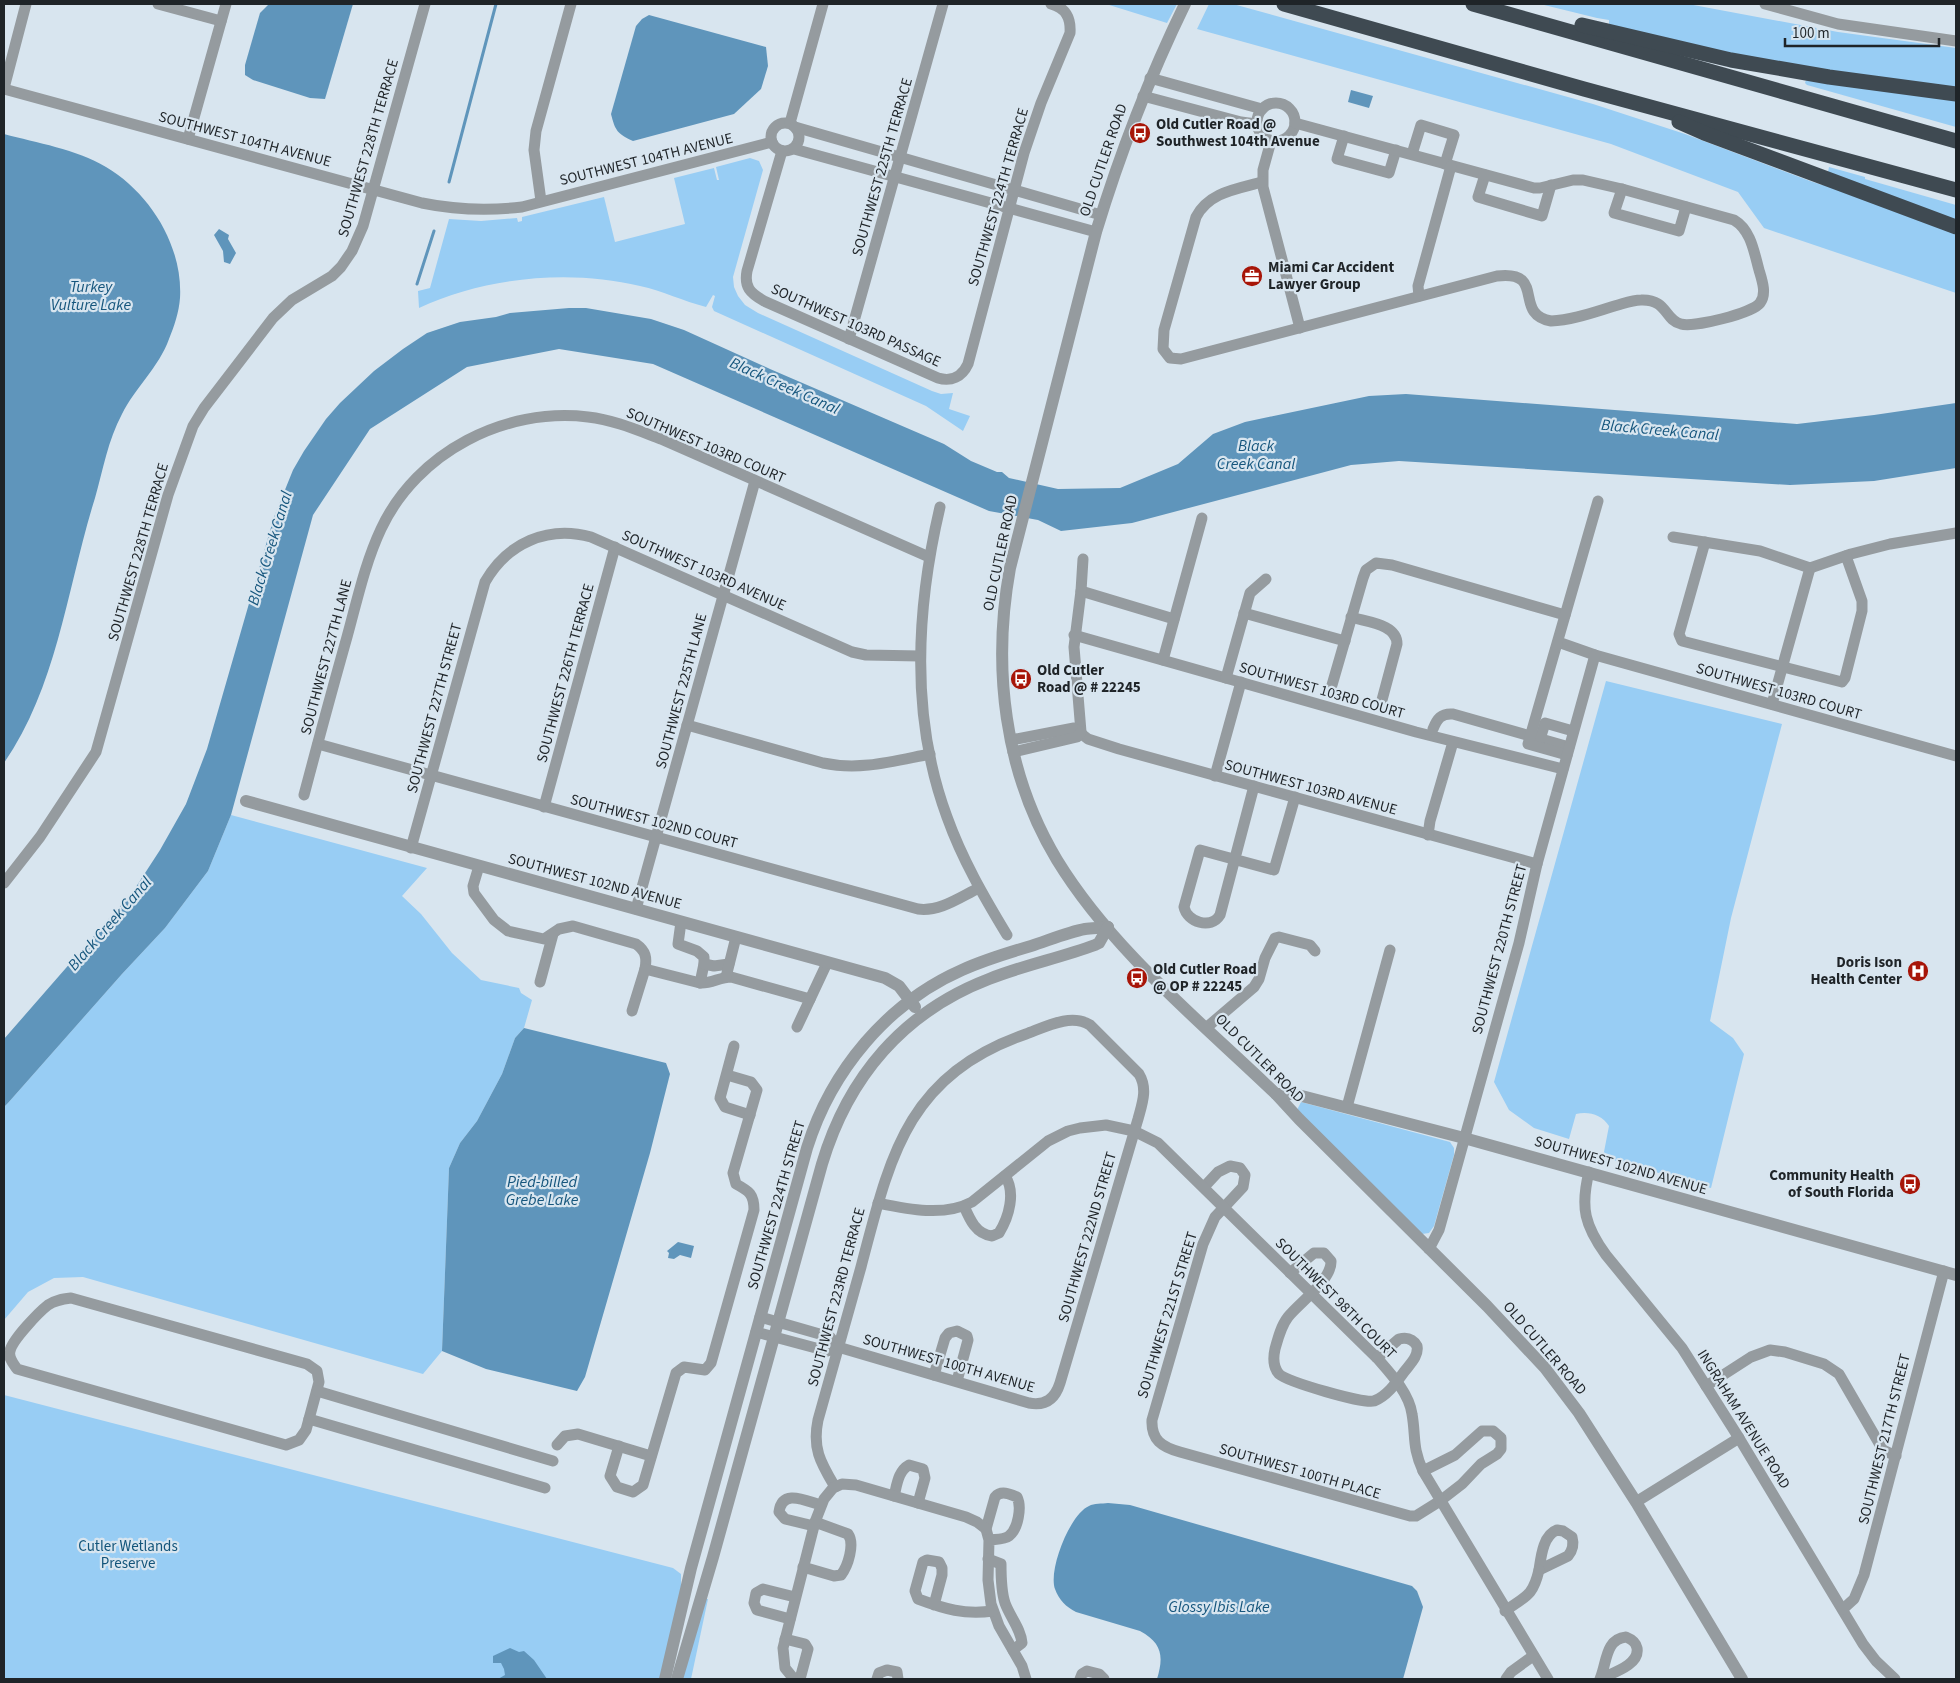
<svg xmlns="http://www.w3.org/2000/svg" width="1960" height="1683" viewBox="0 0 1960 1683" font-family="'Source Sans 3',sans-serif">
  <style>
    .green { fill: #98cdf4 }
    .water { fill: #5f95bb }
    .lines { fill: none; stroke-linecap: round; stroke-linejoin: round }
    .stream { stroke: #5f95bb; stroke-width: 3 }
    .minor { stroke: #959b9f; stroke-width: 11 }
    .tertiary { stroke: #959b9f; stroke-width: 12 }
    .motorway { stroke: #3f4a52; stroke-width: 15 }
    .labels { text-anchor: middle; stroke-width: 4.5; stroke-linejoin: round; paint-order: stroke }
    .poi-label { font-size: 15px; font-weight: bold; fill: #1f2428; stroke: #d8e5ef; text-anchor: start }
    .street-label { font-size: 15px; fill: #1f2428; stroke: #d8e5ef }
    .park-label { font-size: 15px; fill: #12547a; stroke: #d8e5ef }
    .water-label { font-size: 16px; font-style: italic; fill: #16567d; stroke: #d8e5ef }
  </style>
  <rect width="100%" height="100%" fill="#d8e5ef"/>
  <g class="green">
    <path d="M1106 4H1177L1167 23Z"/>
    <path d="M1209 4H1233L1593 104 1685 134 1810 181 1822 185 1823 183 1956 232V293L1764 228 1738 192 1611 144 1197 29Z"/>
    <path d="M1540 4H1688L1838 32 1956 48V89L1743 57 1609 25V20L1597 18Z"/>
    <path d="M1806 80 1956 98V127L1807 85 1805 83Z"/>
    <path d="M750 158 759 161 763 170 733 277 734 287 738 296 745 305 758 313 932 391 941 394 953 393 949 409 970 416 963 431 926 406 714 311 712 307 715 296 713 295 706 307C683 301 663 291 640 286 569 269 486 277 419 308L418 291 430 288 449 219 481 221 517 218 518 222 522 221V217L604 197 615 242 685 224 674 178 714 168 717 180H719L716 167Z"/>
    <path d="M1829 167 1865 177V179L1956 205V223L1828 172Z"/>
    <path d="M1606 681 1782 724 1731 918 1710 1021 1733 1038 1744 1054 1711 1188 1603 1157 1609 1126C1602 1115 1589 1111 1576 1114L1569 1139 1534 1128 1509 1110 1494 1082Z"/>
    <path d="M231 815 427 868 402 896 421 914 452 953 481 980 519 988 521 993 532 1000 524 1028 515 1038 502 1074 477 1121 460 1143 449 1168 442 1351 423 1374 83 1277 54 1278 28 1292 4 1320V1107L8 1103 122 974 165 928 208 871Z"/>
    <path d="M1301 1102 1450 1142 1454 1148V1155L1434 1226 1429 1233 1422 1234 1297 1110Z"/>
    <path d="M4 1395 673 1568 681 1574V1587L661 1679H4Z"/>
    <path d="M706 1599H708L691 1679H680Z"/>
  </g>
  <g class="water">
    <path d="M269 4H353L325 99 310 98 253 80 245 75V65L260 13Z"/>
    <path d="M649 15 766 47 768 66 761 89 734 114 633 141C617 134 615 130 611 114L636 26 642 19Z"/>
    <path d="M1351 90 1373 96 1369 108 1348 102Z"/>
    <path d="M4 134C37 143 76 149 106 167 150 193 183 246 180 298 179 312 174 327 169 339 159 367 135 388 122 414 108 440 103 470 95 498 67 587 58 685 4 763Z"/>
    <path d="M219 229 229 235 228 239 236 253 230 264 224 262 223 251 214 235Z"/>
    <path d="M569 308H586L651 319 684 330 770 369 944 444 971 461 997 472H1002L1009 478 1058 489 1120 488 1178 464 1213 434 1245 422 1369 396 1406 394 1797 424 1874 415 1956 403V468L1874 481 1790 485 1399 461 1351 465 1132 523 1061 531 1038 520 989 511 653 364 559 349 467 367 370 429 313 515 231 815 208 871 165 928 122 974 8 1103 4 1107V1039L134 890 160 850 186 804 207 749 274 517 293 470 304 451 326 419 340 403 374 371 403 349 427 333 460 322 496 317 510 313Z"/>
    <path d="M524 1028 666 1063 670 1074 650 1153 585 1377 577 1391 486 1369 442 1351 449 1168 460 1143 477 1121 502 1074 515 1038Z"/>
    <path d="M678 1242 694 1246 691 1258 680 1255 674 1259 668 1258 669 1253 667 1251Z"/>
    <path d="M1108 1503 1130 1505 1412 1586 1417 1591 1423 1607 1403 1679H1157C1164 1656 1162 1643 1140 1631L1076 1612C1066 1607 1059 1600 1055 1589 1048 1570 1070 1514 1089 1506 1094 1503 1102 1504 1108 1503Z"/>
    <path d="M510 1648 519 1652 524 1651 534 1660 547 1679H498L505 1675 504 1669 501 1663H493V1656Z"/>
  </g>
  <g class="lines">
    <g class="stream">
      <path d="M449 182 496 4"/>
      <path d="M417 284 434 231"/>
    </g>
    <g class="minor">
      <path d="M158 4 221 21"/>
      <path d="M1765 4 1838 24 1956 41"/>
      <path d="M1150 78 1262 109"/>
      <path d="M4 88 26 4"/>
      <path d="M4 89 422 203C456 210 488 211 522 207L772 142"/>
      <path d="M1143 96 1241 122 1256 124"/>
      <circle cx="1276" cy="122" r="19"/>
      <circle cx="785" cy="137" r="14"/>
      <path d="M790 123 823 4"/>
      <path d="M795 127 1101 215"/>
      <path d="M1344 136 1337 159 1389 173 1396 150"/>
      <path d="M188 139 226 4"/>
      <path d="M1271 141 1263 170V187L1300 328"/>
      <path d="M794 149 1096 232"/>
      <path d="M782 151 747 271C744 287 750 293 764 301L938 378C951 382 962 377 968 364L1024 153 1041 103 1070 33C1071 18 1066 8 1051 4"/>
      <path d="M1412 154 1421 125 1454 135 1445 164"/>
      <path d="M1485 175 1478 197 1542 216 1551 185"/>
      <path d="M1262 182C1237 189 1209 192 1196 217L1164 330 1163 349 1170 358 1181 359 1497 276C1547 270 1512 314 1551 321 1574 320 1597 311 1618 305 1625 303 1633 300 1641 300 1668 299 1664 320 1681 324 1693 328 1753 313 1760 303 1767 294 1762 280 1759 270 1754 252 1751 230 1734 220L1622 189 1583 180H1573L1540 188H1534L1295 123"/>
      <path d="M1622 189 1614 213 1679 231 1686 207"/>
      <path d="M541 201 534 150 536 131 571 4"/>
      <path d="M1419 296 1418 286 1451 166"/>
      <path d="M849 339 943 4"/>
      <path d="M940 507C916 609 910 717 947 817 962 859 984 897 1007 935"/>
      <path d="M1673 537 1760 551 1810 568 1851 554 1890 544 1956 533"/>
      <path d="M1705 542 1679 634 1682 641 1842 682 1845 678 1862 611V601L1846 556"/>
      <path d="M1081 591 1174 619"/>
      <path d="M1244 613 1345 641"/>
      <path d="M1351 617C1367 622 1397 624 1397 644L1382 700"/>
      <path d="M1074 635 1416 732 1563 769"/>
      <path d="M1558 642 1595 655 1956 756"/>
      <path d="M1163 660 1202 518"/>
      <path d="M1226 678 1250 593 1266 579"/>
      <path d="M1332 685 1363 578 1366 570 1376 563 1392 565 1565 615"/>
      <path d="M1772 704 1810 568"/>
      <path d="M687 725 823 763C860 771 894 761 930 754"/>
      <path d="M1433 729C1437 719 1441 713 1453 714L1569 747"/>
      <path d="M1081 732 1074 647 1081 591 1083 559"/>
      <path d="M1540 739 1545 723 1573 731"/>
      <path d="M1011 740 1074 728 1088 739 1119 749 1537 864"/>
      <path d="M318 744 918 909C940 912 960 897 979 888"/>
      <path d="M1013 752 1077 737 1081 732"/>
      <path d="M1567 755 1528 744 1598 501"/>
      <path d="M1215 776 1241 682"/>
      <path d="M1254 786 1220 915C1211 930 1187 922 1184 907L1200 850 1274 870 1295 797"/>
      <path d="M304 795C318 742 332 690 347 637 357 601 365 563 381 529 417 452 505 407 588 417 614 420 637 430 661 439L929 557"/>
      <path d="M544 807 615 547"/>
      <path d="M1428 835 1430 821 1453 742"/>
      <path d="M411 848 485 582C507 543 548 525 591 537L852 652 866 655 920 656"/>
      <path d="M479 866 473 886 474 893 494 920 508 931 544 939 559 929 573 926 636 944C646 951 647 958 645 969L700 983C711 984 720 977 731 977L810 999"/>
      <path d="M4 883 40 837 96 752 168 495 193 426 204 408 273 318 292 300 332 276 341 267 352 251 363 226 425 4"/>
      <path d="M636 909 755 481"/>
      <path d="M681 922 678 944 697 951 704 957V964L700 983"/>
      <path d="M704 964 714 966 729 964"/>
      <path d="M726 977 736 937"/>
      <path d="M540 982 553 934"/>
      <path d="M632 1011 645 969"/>
      <path d="M797 1027 827 963"/>
      <path d="M1206 1028 1254 987 1259 979 1265 958 1275 938 1279 937 1310 945 1315 951"/>
      <path d="M734 1046 720 1098 725 1107 750 1115"/>
      <path d="M1347 1107 1390 950"/>
      <path d="M1589 1172C1580 1208 1585 1226 1606 1255L1682 1348 1739 1438 1863 1644 1876 1661 1895 1679"/>
      <path d="M1204 1187 1218 1172 1230 1166 1240 1168 1245 1175 1243 1187 1215 1217 1203 1244 1152 1420C1151 1440 1162 1447 1180 1452L1410 1516H1416L1440 1501 1462 1484 1481 1464 1497 1454 1501 1449V1438L1493 1431H1482L1455 1455 1423 1471"/>
      <path d="M878 1203C907 1209 944 1217 972 1202L1048 1141 1068 1131 1080 1128 1106 1125 1134 1131 1158 1143 1377 1358C1391 1374 1409 1393 1412 1414 1416 1437 1412 1447 1423 1471L1548 1679"/>
      <path d="M964 1206C970 1220 976 1234 992 1236L999 1233C1009 1217 1016 1192 1005 1176"/>
      <path d="M1429 1249 1439 1230 1519 943 1537 864 1595 655"/>
      <path d="M1290 1273 1314 1253H1324L1331 1261C1332 1280 1300 1302 1288 1317 1281 1326 1278 1338 1275 1349 1273 1358 1273 1367 1279 1374 1288 1382 1363 1404 1374 1401 1387 1396 1396 1383 1404 1372 1410 1364 1419 1356 1417 1346 1413 1339 1407 1337 1399 1339L1377 1358"/>
      <path d="M71 1298 307 1364 317 1371 319 1382 306 1430 299 1440 286 1445 17 1369C13 1363 8 1358 10 1351 12 1340 39 1312 48 1305 55 1300 63 1299 71 1298Z"/>
      <path d="M760 1317 830 1337 838 1347"/>
      <path d="M756 1332 827 1351 838 1347 1029 1403C1045 1406 1055 1399 1060 1383L1138 1119C1142 1104 1148 1089 1139 1074L1090 1025C1071 1013 1045 1027 1026 1034 906 1076 890 1157 861 1267 847 1318 832 1369 818 1420 812 1449 821 1463 835 1487"/>
      <path d="M934 1375 945 1338 949 1333 957 1331 967 1336 968 1340 957 1381"/>
      <path d="M1706 1386 1751 1357 1770 1350 1785 1352 1824 1364 1839 1374 1883 1450 1896 1456"/>
      <path d="M317 1391 553 1461"/>
      <path d="M309 1419 545 1488"/>
      <path d="M557 1445 565 1436 578 1434 651 1456"/>
      <path d="M619 1446 610 1476 617 1487 633 1492 643 1485 676 1373 684 1367 705 1370 711 1363 754 1210C754 1194 749 1191 736 1184L733 1173 757 1090 751 1082 727 1075"/>
      <path d="M894 1496C897 1485 898 1471 909 1465L923 1469 925 1478 918 1503"/>
      <path d="M1636 1502 1739 1438"/>
      <path d="M814 1526 785 1519 779 1512C782 1488 806 1501 821 1505"/>
      <path d="M1557 1530 1563 1531 1572 1537C1574 1544 1573 1550 1568 1556L1539 1570C1541 1557 1543 1535 1557 1530Z"/>
      <path d="M989 1540C995 1539 1004 1540 1009 1536 1018 1529 1022 1507 1017 1497 1010 1494 1001 1490 995 1497L986 1529 989 1540 988 1580 991 1604 999 1626 1022 1666 1026 1679"/>
      <path d="M988 1559 1001 1564C1001 1577 1001 1591 1005 1603 1010 1617 1021 1629 1022 1643L1013 1650"/>
      <path d="M803 1567 834 1576 841 1575C848 1566 855 1544 848 1534L815 1522"/>
      <path d="M934 1605 942 1575V1568L939 1562 927 1560 923 1562 915 1591 918 1599C945 1609 964 1615 993 1611"/>
      <path d="M1843 1609 1854 1599 1864 1575 1944 1271"/>
      <path d="M1505 1611C1526 1596 1533 1596 1539 1570"/>
      <path d="M790 1619 757 1610 754 1603 756 1593 763 1589 795 1597"/>
      <path d="M1626 1637C1631 1639 1636 1642 1637 1648 1640 1665 1612 1673 1600 1679 1607 1663 1605 1639 1626 1637Z"/>
      <path d="M785 1639 805 1644 808 1649 800 1679"/>
      <path d="M794 1679 785 1668 783 1648 815 1522 824 1499 833 1488 842 1484 856 1485 966 1517 977 1522 986 1529"/>
      <path d="M877 1679 879 1673 887 1670 897 1672 898 1679"/>
      <path d="M1080 1679 1082 1674 1087 1671 1099 1674 1104 1679"/>
      <path d="M1506 1679 1511 1672 1533 1656"/>
    </g>
    <g class="tertiary">
      <path d="M1185 4C1149 78 1120 153 1096 232L1010 568C992 667 1004 772 1057 860 1112 950 1200 1021 1276 1094L1299 1119 1487 1306 1545 1368 1579 1413 1636 1502 1742 1679"/>
      <path d="M246 801 885 978 899 986 915 1007"/>
      <path d="M1276 1094H1294L1464 1138 1956 1275"/>
      <path d="M665 1679 691 1568 807 1148C831 1071 887 1003 962 970 984 960 1007 953 1031 946 1047 941 1068 932 1085 929 1092 928 1100 928 1108 927"/>
      <path d="M677 1679 713 1557 822 1164C848 1077 903 1012 989 979 1024 965 1060 958 1095 945L1099 943 1108 927"/>
    </g>
    <g class="motorway">
      <path d="M1284 4 1584 89 1956 190"/>
      <path d="M1473 4 1956 141"/>
      <path d="M1582 25 1731 60 1829 77 1956 94"/>
      <path d="M1679 122 1704 133 1956 227"/>
    </g>
  </g>
  <defs>
    <g id="bus-disc" transform="scale(1.125)"><circle r="9.5" fill="#a71508" stroke="#d8e5ef"/><path d="M-5-6H5V4H4V6H2V4H-2V6H-4V4H-5ZM-3.5-4V0h7V-4ZM-3.5 1.2v1.5H-2V1.2ZM2 1.2v1.5H3.5V1.2Z" fill="#fff"/></g>
    <g id="office-disc" transform="scale(1.125)"><circle r="9.5" fill="#a71508" stroke="#d8e5ef"/><path d="M-6-3h4V-5.5h4V-3h4V5H-6ZM-1-4.5V-3h2v-1.5ZM-6 0V1H6V0Z" fill="#fff"/></g>
    <g id="hospital-disc" transform="scale(1.125)"><circle r="9.5" fill="#a71508" stroke="#d8e5ef"/><path d="M-5-5h3v3.5h4V-5h3V5h-3V1.5h-4V5h-3Z" fill="#fff"/></g>
  </defs>
  <g fill-rule="evenodd">
    <use href="#bus-disc" x="1140" y="133"/>
    <use href="#office-disc" x="1252" y="276"/>
    <use href="#bus-disc" x="1021" y="679"/>
    <use href="#hospital-disc" x="1918" y="971"/>
    <use href="#bus-disc" x="1137" y="978"/>
    <use href="#bus-disc" x="1910" y="1184"/>
  </g>
  <g class="labels">
    <g class="poi-label">
      <text x="1156" y="129">Old Cutler Road @<tspan x="1156" dy="17">Southwest 104th Avenue</tspan></text>
      <text x="1268" y="272">Miami Car Accident<tspan x="1268" dy="17">Lawyer Group</tspan></text>
      <text x="1037" y="675">Old Cutler<tspan x="1037" dy="17">Road @ # 22245</tspan></text>
      <text x="1902" y="967" text-anchor="end">Doris Ison<tspan x="1902" dy="17">Health Center</tspan></text>
      <text x="1153" y="974">Old Cutler Road<tspan x="1153" dy="17">@ OP # 22245</tspan></text>
      <text x="1894" y="1180" text-anchor="end">Community Health<tspan x="1894" dy="17">of South Florida</tspan></text>
    </g>
    <g class="street-label">
      <text transform="translate(245 139) rotate(15)" y="5">SOUTHWEST 104TH AVENUE</text>
      <text transform="translate(368 148) rotate(-74)" y="5">SOUTHWEST 228TH TERRACE</text>
      <text transform="translate(646 159) rotate(-14)" y="5">SOUTHWEST 104TH AVENUE</text>
      <text transform="translate(1103 160) rotate(-71)" y="5">OLD CUTLER ROAD</text>
      <text transform="translate(882 167) rotate(-74)" y="5">SOUTHWEST 225TH TERRACE</text>
      <text transform="translate(998 197) rotate(-74)" y="5">SOUTHWEST 224TH TERRACE</text>
      <text transform="translate(856 325) rotate(24)" y="5">SOUTHWEST 103RD PASSAGE</text>
      <text transform="translate(706 445) rotate(23)" y="5">SOUTHWEST 103RD COURT</text>
      <text transform="translate(138 552) rotate(-74)" y="5">SOUTHWEST 228TH TERRACE</text>
      <text transform="translate(1000 553) rotate(-78)" y="5">OLD CUTLER ROAD</text>
      <text transform="translate(704 570) rotate(24)" y="5">SOUTHWEST 103RD AVENUE</text>
      <text transform="translate(326 657) rotate(-75)" y="5">SOUTHWEST 227TH LANE</text>
      <text transform="translate(565 673) rotate(-75)" y="5">SOUTHWEST 226TH TERRACE</text>
      <text transform="translate(1322 690) rotate(16)" y="5">SOUTHWEST 103RD COURT</text>
      <text transform="translate(681 691) rotate(-75)" y="5">SOUTHWEST 225TH LANE</text>
      <text transform="translate(1779 691) rotate(16)" y="5">SOUTHWEST 103RD COURT</text>
      <text transform="translate(434 708) rotate(-75)" y="5">SOUTHWEST 227TH STREET</text>
      <text transform="translate(1311 787) rotate(15)" y="5">SOUTHWEST 103RD AVENUE</text>
      <text transform="translate(654 821) rotate(15)" y="5">SOUTHWEST 102ND COURT</text>
      <text transform="translate(595 881) rotate(15)" y="5">SOUTHWEST 102ND AVENUE</text>
      <text transform="translate(1499 949) rotate(-75)" y="5">SOUTHWEST 220TH STREET</text>
      <text transform="translate(1260 1058) rotate(45)" y="5">OLD CUTLER ROAD</text>
      <text transform="translate(1621 1165) rotate(16)" y="5">SOUTHWEST 102ND AVENUE</text>
      <text transform="translate(776 1205) rotate(-74)" y="5">SOUTHWEST 224TH STREET</text>
      <text transform="translate(1087 1237) rotate(-74)" y="5">SOUTHWEST 222ND STREET</text>
      <text transform="translate(836 1297) rotate(-75)" y="5">SOUTHWEST 223RD TERRACE</text>
      <text transform="translate(1336 1298) rotate(45)" y="5">SOUTHWEST 98TH COURT</text>
      <text transform="translate(1167 1315) rotate(-73)" y="5">SOUTHWEST 221ST STREET</text>
      <text transform="translate(1545 1348) rotate(49)" y="5">OLD CUTLER ROAD</text>
      <text transform="translate(949 1363) rotate(16)" y="5">SOUTHWEST 100TH AVENUE</text>
      <text transform="translate(1744 1419) rotate(58)" y="5">INGRAHAM AVENUE ROAD</text>
      <text transform="translate(1884 1439) rotate(-76)" y="5">SOUTHWEST 217TH STREET</text>
      <text transform="translate(1300 1471) rotate(16)" y="5">SOUTHWEST 100TH PLACE</text>
    </g>
    <g class="park-label">
      <text x="128" y="1551">Cutler Wetlands<tspan x="128" dy="17">Preserve</tspan></text>
    </g>
    <g class="water-label">
      <text x="91" y="292">Turkey<tspan x="91" dy="18">Vulture Lake</tspan></text>
      <text transform="translate(785 385) rotate(24)" y="6">Black Creek Canal</text>
      <text transform="translate(1660 429) rotate(5)" y="6">Black Creek Canal</text>
      <text x="1256" y="451">Black<tspan x="1256" dy="18">Creek Canal</tspan></text>
      <text transform="translate(269 548) rotate(-73)" y="6">Black Creek Canal</text>
      <text transform="translate(109 923) rotate(-49)" y="6">Black Creek Canal</text>
      <text x="542" y="1187">Pied-billed<tspan x="542" dy="18">Grebe Lake</tspan></text>
      <text x="1219" y="1612">Glossy Ibis Lake</text>
    </g>
  </g>
  <rect width="1960" height="1683" fill="none" stroke="#1f2428" stroke-width="10"/>
  <path d="M1785 38v8h154v-8" fill="none" stroke="#1f2428" stroke-width="2.5"/>
  <text x="1792" y="38" font-size="15" fill="#1f2428" stroke="#d8e5ef" stroke-width="4" paint-order="stroke">100 m</text>
</svg>
